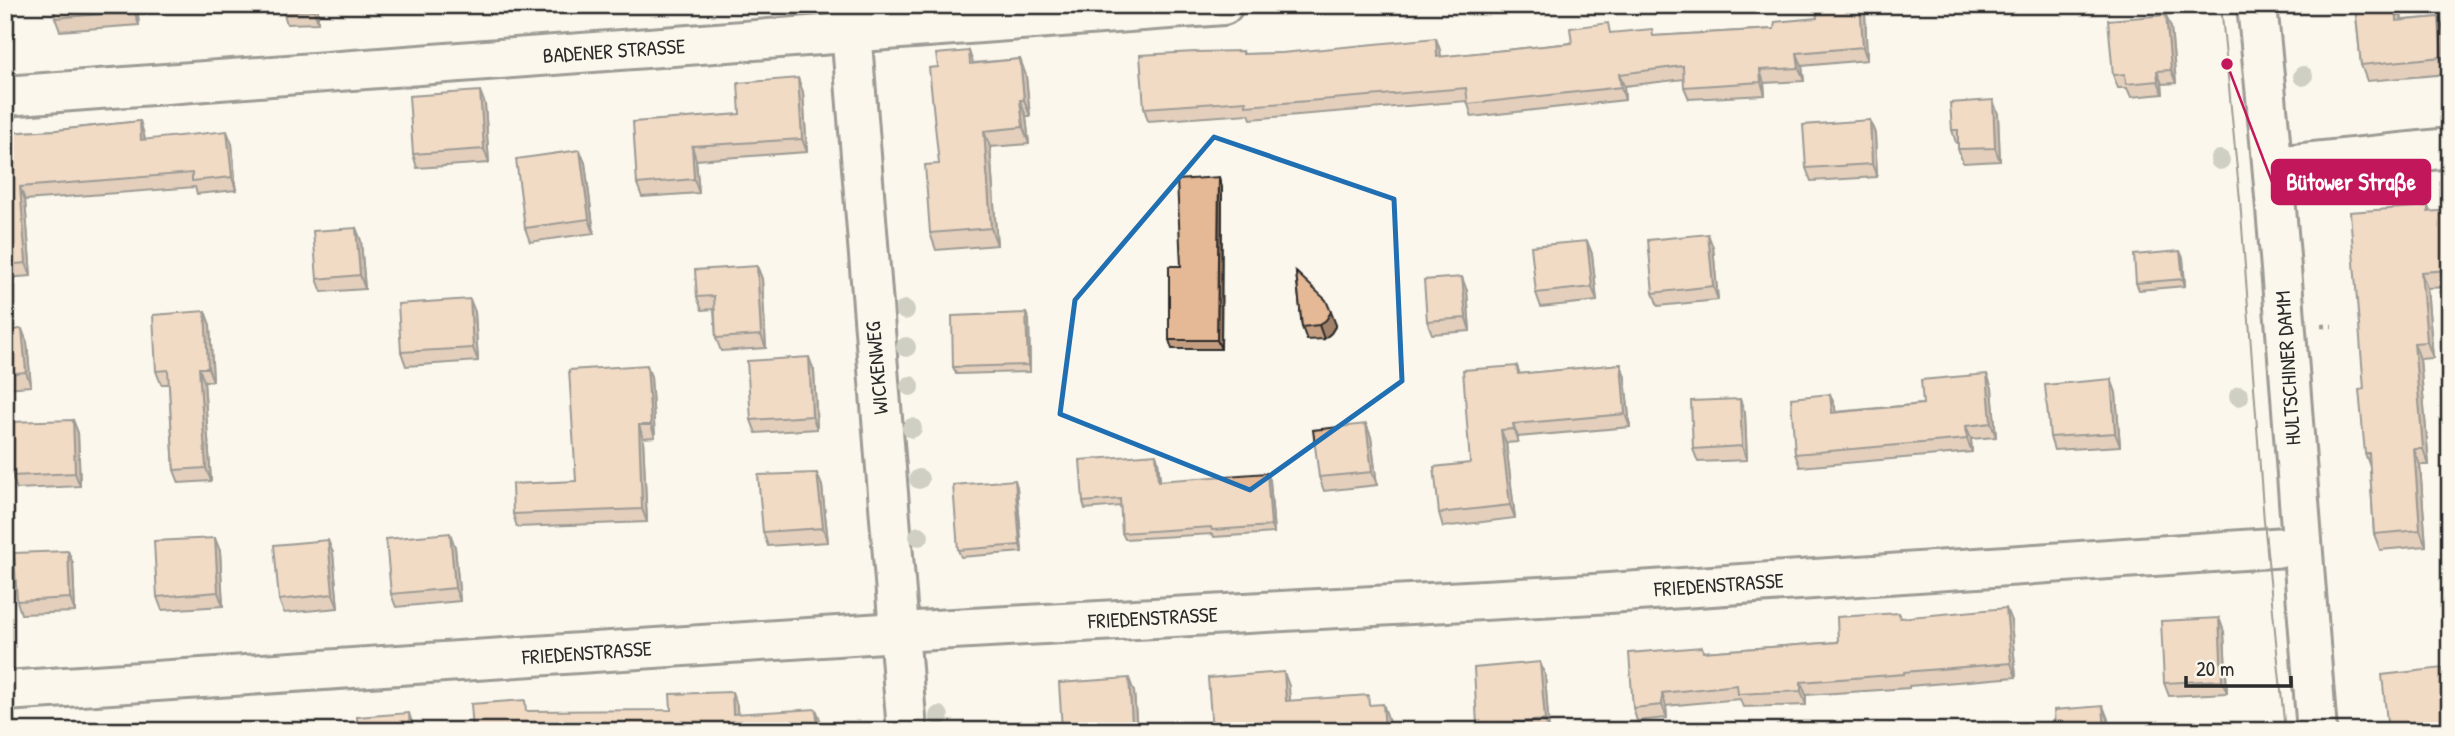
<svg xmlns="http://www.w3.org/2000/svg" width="2455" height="736" viewBox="0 0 2455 736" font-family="'Patrick Hand',sans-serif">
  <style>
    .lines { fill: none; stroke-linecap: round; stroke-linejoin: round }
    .street-casing { stroke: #2b2b2b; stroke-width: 44 }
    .secondary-casing { stroke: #2b2b2b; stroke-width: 44 }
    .path { stroke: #2b2b2b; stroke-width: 4.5; stroke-dasharray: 5 5; stroke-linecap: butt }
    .street { stroke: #fbf7ec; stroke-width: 38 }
    .secondary { stroke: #fbf7ec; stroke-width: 38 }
    .tram { stroke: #2b2b2b; stroke-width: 2 }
    .tree { fill: #9c9e90 }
    .wall { fill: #c59e81; stroke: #2b2b2b; stroke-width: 2 }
    .shaded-wall { fill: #a08169; stroke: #2b2b2b; stroke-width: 2 }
    .building { fill: #e5b896; stroke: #2b2b2b; stroke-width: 2 }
    .marked { fill: none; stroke: #1f6fb2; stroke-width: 5; stroke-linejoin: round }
    .labels { text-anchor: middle; stroke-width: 7; stroke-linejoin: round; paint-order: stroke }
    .street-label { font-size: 21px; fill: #2b2b2b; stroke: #fbf7ec }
    .leader { fill: none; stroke: #c2185b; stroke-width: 2.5 }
    .callout-dot { fill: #c2185b; stroke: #fbf7ec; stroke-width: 2.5 }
    .callout { fill: #c2185b; stroke: #c2185b; stroke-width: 2.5 }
    .callout-label { font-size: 23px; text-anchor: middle; font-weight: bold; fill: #fff }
  </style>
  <rect width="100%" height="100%" fill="#fbf7ec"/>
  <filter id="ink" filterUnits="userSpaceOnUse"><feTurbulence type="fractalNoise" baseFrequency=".0143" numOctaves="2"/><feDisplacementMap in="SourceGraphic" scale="14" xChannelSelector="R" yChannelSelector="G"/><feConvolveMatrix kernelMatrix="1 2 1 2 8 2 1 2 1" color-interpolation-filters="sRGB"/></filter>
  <g filter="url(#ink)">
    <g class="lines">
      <g class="street-casing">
        <g id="street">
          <path d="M849 5 907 731"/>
          <path d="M5 96 1223 5"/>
          <path d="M2274 166 2450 148"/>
          <path d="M5 691 898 632 1594 594 2301 546"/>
        </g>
      </g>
      <g class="secondary-casing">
        <path id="secondary" d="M2257 5C2282 247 2297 489 2317 731"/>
      </g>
      <path class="path" d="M2321 326H2332"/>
      <use href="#street" class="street"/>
      <use href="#secondary" class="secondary"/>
      <path class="tram" d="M2221 5 2240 200 2264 521 2285 731"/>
    </g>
    <g class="tree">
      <circle cx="2303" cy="76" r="10"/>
      <circle cx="2220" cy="160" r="10"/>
      <circle cx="905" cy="310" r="10"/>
      <circle cx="906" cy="347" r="10"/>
      <circle cx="910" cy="386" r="10"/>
      <circle cx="2239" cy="396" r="10"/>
      <circle cx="912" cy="428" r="10"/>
      <circle cx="919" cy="479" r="10"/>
      <circle cx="919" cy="536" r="10"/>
      <circle cx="939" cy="716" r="10"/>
    </g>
    <g class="wall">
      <path d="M137 5 139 25 60 31 55 18Z"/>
      <path d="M318 5V23L287 24 283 11Z"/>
      <path d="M1816 5H1862L1865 12 1867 60 1802 66 1804 81 1764 83 1765 95 1689 99 1684 87V79L1624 86 1625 100 1472 117 1467 101 1251 119 1249 114 1148 121 1144 108 1243 51 1244 54 1440 50 1441 57 1572 43 1612 33 1654 36 1774 29 1817 18Z"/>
      <path d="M2339 5H2400L2402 20 2439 17 2445 34 2448 74 2367 81 2361 65 2355 6 2339 7Z"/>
      <path d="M2171 28 2176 83 2162 84 2163 94 2131 97 2127 88H2118L2113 75Z"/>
      <path d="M969 51 973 63 1020 59 1026 76 1030 116H1026L1029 144 990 147 997 245 936 250 930 233 939 164Z"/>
      <path d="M803 92 807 152 696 160 699 193 642 197 637 184 740 114Z"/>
      <path d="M485 104 489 163 417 168 413 154Z"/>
      <path d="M1998 114 2000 161 1963 163 1958 149V143H1956L1952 130Z"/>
      <path d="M1870 120 1875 134 1877 177 1811 181 1806 168Z"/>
      <path d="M140 121 144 135 145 140 232 144 236 190 197 194 195 187 25 200 31 276 5 278V133L57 130Z"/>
      <path d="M585 163 594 233 530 242 525 228Z"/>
      <path d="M1222 187 1221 349H1172L1169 340 1181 266Z"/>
      <path d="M2428 206 2430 212 2450 210V287L2427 288 2433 358 2420 359 2429 465H2420L2426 546 2380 550 2374 534 2370 467 2365 453 2364 389Z"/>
      <path d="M356 228 361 241 365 289 322 292 317 279Z"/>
      <path d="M1587 241 1592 254 1597 301 1541 307 1536 293Z"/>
      <path d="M1713 247 1718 300 1658 306 1653 293Z"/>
      <path d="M2183 258 2185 286 2139 290 2136 283Z"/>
      <path d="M757 266 762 279 766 348 721 351 716 338 714 309 702 310 697 297Z"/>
      <path d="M1296 272 1336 325 1331 333 1324 339 1307 340 1302 327Z"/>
      <path d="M1467 291 1470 331 1432 334 1427 321Z"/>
      <path d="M475 312 478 361 406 366 401 352Z"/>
      <path d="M1029 320 1030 372 956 374 953 367Z"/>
      <path d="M210 325 213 381H204L211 481 179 483 174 470 169 384H161L156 371Z"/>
      <path d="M5 330 27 342 31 386 5 388Z"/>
      <path d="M1621 364 1625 378 1630 427 1518 437V442L1506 443 1515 518 1443 527 1439 513 1470 463 1517 366 1520 374Z"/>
      <path d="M814 371 817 429 756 433 751 420Z"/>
      <path d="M651 377 655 437 643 438 647 522 517 527 513 514 576 481Z"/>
      <path d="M2111 379 2116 393 2120 446 2054 450 2050 437Z"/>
      <path d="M1992 388 1996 437 1971 439 1972 452 1800 467 1795 454 1830 394 1835 407V412L1923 404Z"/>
      <path d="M1745 413 1747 460 1698 462 1693 449Z"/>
      <path d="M73 420 78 433 80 486 17 489 12 476Z"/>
      <path d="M1366 424 1371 437 1377 485 1324 491 1319 477Z"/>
      <path d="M1158 461 1160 481 1270 480 1274 533 1214 537 1213 534 1125 539 1122 533 1121 506 1085 509 1083 502Z"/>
      <path d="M822 486 828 542 768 546 763 532Z"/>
      <path d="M1017 487 1022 552 961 557 958 550Z"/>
      <path d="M455 547 460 601 396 607 391 594Z"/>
      <path d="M68 551 73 564 75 612 21 614 17 601Z"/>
      <path d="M220 551 223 606 162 610 157 597Z"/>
      <path d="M333 553 338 608 284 613 279 600Z"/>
      <path d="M1899 613 1901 618 2011 621 2016 677 1909 686V688L1806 695V705L1743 707 1740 699 1666 706 1667 718 1637 721 1633 708 1702 647 1704 652 1838 642Z"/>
      <path d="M2219 618 2224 632 2227 693 2169 696 2164 683Z"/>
      <path d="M1545 675 1549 731H1478L1477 726Z"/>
      <path d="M1134 692 1137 731H1062V729Z"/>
    </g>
    <g class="shaded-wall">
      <path d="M133 5H137L139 25 134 11Z"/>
      <path d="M313 5H318V23L314 10Z"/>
      <path d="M1860 5H1862L1865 12 1867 60 1863 47Z"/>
      <path d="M2396 5H2400L2403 37 2397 21Z"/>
      <path d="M2166 15 2171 28 2176 83 2171 70Z"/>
      <path d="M2439 17 2445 34 2448 74 2442 57Z"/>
      <path d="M1436 38 1440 50 1442 70 1437 57Z"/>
      <path d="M1797 53 1802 66 1804 81 1799 68Z"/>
      <path d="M1020 59 1026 76 1030 116 1024 100Z"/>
      <path d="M1760 70 1764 83 1765 95 1761 82Z"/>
      <path d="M2157 71 2162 84 2163 94 2158 81Z"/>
      <path d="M1619 74 1624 86 1625 100 1621 87Z"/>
      <path d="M798 78 803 92 807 152 802 139Z"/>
      <path d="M480 91 485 104 489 163 484 149Z"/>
      <path d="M1020 100 1026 116 1029 144 1023 127Z"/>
      <path d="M1993 100 1998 114 2000 161 1995 148Z"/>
      <path d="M1870 120 1875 134 1877 177 1872 164Z"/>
      <path d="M140 121 144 135 146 154 141 140Z"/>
      <path d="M227 131 232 144 236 190 232 177Z"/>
      <path d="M984 131 990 147 997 245 991 228Z"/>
      <path d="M692 146 696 160 699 193 694 179Z"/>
      <path d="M580 150 585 163 594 233 589 219Z"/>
      <path d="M1219 177 1222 187 1221 349 1217 340Z"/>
      <path d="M20 187 25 200 31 276 26 263Z"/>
      <path d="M356 228 361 241 365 289 360 275Z"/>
      <path d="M1708 234 1713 247 1718 300 1713 286Z"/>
      <path d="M1587 241 1592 254 1597 301 1592 287Z"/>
      <path d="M2180 251 2183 258 2185 286 2183 279Z"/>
      <path d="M757 266 762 279 766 348 761 335Z"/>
      <path d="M2421 272 2427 288 2433 358 2427 342Z"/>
      <path d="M1462 277 1467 291 1470 331 1466 318Z"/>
      <path d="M470 299 475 312 478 361 473 348Z"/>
      <path d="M205 311 210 325 213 381 208 368Z"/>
      <path d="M1331 312 1336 325 1331 333 1324 339 1319 325Z"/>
      <path d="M1026 313 1029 320 1030 372 1028 365Z"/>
      <path d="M22 329 27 342 31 386 26 372Z"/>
      <path d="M2414 343 2420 359 2429 465 2423 449Z"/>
      <path d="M809 357 814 371 817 429 812 416Z"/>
      <path d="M1621 364 1625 378 1630 427 1625 414Z"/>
      <path d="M647 365 651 377 655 437 651 425Z"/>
      <path d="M199 368 204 381 211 481 206 468Z"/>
      <path d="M1987 374 1992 388 1996 437 1991 423Z"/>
      <path d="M2111 379 2116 393 2120 446 2115 433Z"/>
      <path d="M1830 394 1835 407 1837 426 1832 413Z"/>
      <path d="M1740 399 1745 413 1747 460 1742 446Z"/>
      <path d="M73 420 78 433 80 486 75 473Z"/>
      <path d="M1366 424 1371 437 1377 485 1372 472Z"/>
      <path d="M1513 424 1518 437V442L1514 429Z"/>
      <path d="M639 425 643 438 647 522 642 509Z"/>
      <path d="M1966 426 1971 439 1972 452 1967 439Z"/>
      <path d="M1501 430 1506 443 1515 518 1510 505Z"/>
      <path d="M2414 449 2420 465 2426 546 2420 530Z"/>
      <path d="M1156 454 1158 461 1161 488 1158 481Z"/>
      <path d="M817 473 822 486 828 542 823 528Z"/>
      <path d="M1267 473 1270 480 1274 533 1271 526Z"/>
      <path d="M1015 480 1017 487 1022 552 1020 545Z"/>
      <path d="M450 533 455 547 460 601 455 588Z"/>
      <path d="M215 538 220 551 223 606 218 592Z"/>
      <path d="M328 540 333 553 338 608 333 594Z"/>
      <path d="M68 551 73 564 75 612 70 598Z"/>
      <path d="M2006 608 2011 621 2016 677 2011 663Z"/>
      <path d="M2219 618 2224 632 2227 693 2222 680Z"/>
      <path d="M1540 662 1545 675 1549 731 1545 720Z"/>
      <path d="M2443 668 2448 681 2450 700V731Z"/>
      <path d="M1284 672 1289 686 1291 714 1286 701Z"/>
      <path d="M1129 678 1134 692 1137 731H1135L1132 724Z"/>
      <path d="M1801 682 1806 695V705L1801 691Z"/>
      <path d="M732 692 737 705 738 727 733 714Z"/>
      <path d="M1662 693 1666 706 1667 718 1662 705Z"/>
      <path d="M1383 704 1388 718 1389 731H1385Z"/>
      <path d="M2103 706 2108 719 2109 731H2105Z"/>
      <path d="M816 709 821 722 822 731H818Z"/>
      <path d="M409 713 413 726 414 731H410Z"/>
    </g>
    <g class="building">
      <path d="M54 5H133L134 11 55 18Z"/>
      <path d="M282 5H313L314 10 283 11Z"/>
      <path d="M1816 5H1860L1863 47 1797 53 1799 68 1760 70 1761 82 1684 87 1683 66 1619 74 1621 87 1468 104 1466 88 1246 106V101L1144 108 1140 55 1195 52 1243 51V54L1282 53 1436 38 1437 57 1572 43 1570 28 1608 23 1610 33 1652 29 1653 36 1774 29 1775 22 1817 18Z"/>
      <path d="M2355 5H2396L2397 21 2439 17 2442 57 2361 65Z"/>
      <path d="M2166 15 2171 70 2157 71 2158 81 2126 84 2125 74 2113 75 2108 20Z"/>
      <path d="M969 51 970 64 1020 59 1024 100H1020L1023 127 984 131 991 228 930 233 925 165 939 164 929 68 938 67 936 54Z"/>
      <path d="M798 78 802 139 692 146 694 179 637 184 633 122 740 114 738 83Z"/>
      <path d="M480 91 484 149 413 154 409 96Z"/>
      <path d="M1993 100 1995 148 1958 149V130H1952L1950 103Z"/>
      <path d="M1870 120 1872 164 1806 168 1803 125Z"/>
      <path d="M140 121 141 140 227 131 232 177 192 181V173L20 187 26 263 5 265V133L57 130Z"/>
      <path d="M580 150 589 219 525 228 516 159Z"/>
      <path d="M1219 177 1217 340H1169V266H1181L1177 180Z"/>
      <path d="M2428 206V212L2450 210V270L2421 272 2427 342 2414 343 2423 449H2414L2420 530 2374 534 2369 453H2365L2359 390 2364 389 2350 212Z"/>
      <path d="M356 228 360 275 317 279 313 231Z"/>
      <path d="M1708 234 1713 286 1653 293 1648 240Z"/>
      <path d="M1587 241 1592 287 1536 293 1531 246Z"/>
      <path d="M2180 251 2183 279 2136 283 2134 255Z"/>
      <path d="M757 266 761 335 716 338 714 296 697 297 695 270Z"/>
      <path d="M1296 272 1326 300 1331 312 1326 320 1319 325 1302 327Z"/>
      <path d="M1462 277 1466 318 1427 321 1424 280Z"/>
      <path d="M470 299 473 348 401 352 398 304Z"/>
      <path d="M205 311 208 368H199L206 468 174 470 168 370 156 371 153 315Z"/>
      <path d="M1026 313 1028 365 953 367 952 316Z"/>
      <path d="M22 329 26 372 5 374V330Z"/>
      <path d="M809 357 812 416 751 420 747 361Z"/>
      <path d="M1621 364 1625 414 1513 424 1514 429 1501 430 1510 505 1439 513 1434 467 1470 463 1463 370 1517 366 1518 374Z"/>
      <path d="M647 365 651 425H639L642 509 513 514 512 484 576 481 569 370Z"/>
      <path d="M1987 374 1991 423 1966 426 1967 439 1795 454 1791 398 1830 394 1832 413 1923 404 1921 380Z"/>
      <path d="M2111 379 2115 433 2050 437 2045 385Z"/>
      <path d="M1740 399 1742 446 1693 449 1691 401Z"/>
      <path d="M73 420 75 473 12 476 10 422Z"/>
      <path d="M1366 424 1372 472 1319 477 1313 430Z"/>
      <path d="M1156 454 1158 481 1267 473 1271 526 1212 530 1211 527 1122 533 1120 499 1083 502 1080 460Z"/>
      <path d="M817 473 823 528 763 532 758 475Z"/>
      <path d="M1015 480 1020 545 958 550 953 485Z"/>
      <path d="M450 533 455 588 391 594 386 539Z"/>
      <path d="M215 538 218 592 157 597 154 541Z"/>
      <path d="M328 540 333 594 279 600 274 545Z"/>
      <path d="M68 551 70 598 17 601 14 553Z"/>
      <path d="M2006 608 2011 663 1904 672V674L1801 682V691L1738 694 1737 685 1662 693V705L1633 708 1629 653 1702 647 1703 652 1838 642 1837 617 1899 613 1900 618Z"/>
      <path d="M2219 618 2222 680 2164 683 2161 621Z"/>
      <path d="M1540 662 1545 720 1477 726 1474 668Z"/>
      <path d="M2443 668 2450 731H2388L2382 675Z"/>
      <path d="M1284 672 1286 701 1368 695 1369 705 1383 704 1385 731H1212L1208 678Z"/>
      <path d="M1129 678 1132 724 1062 729 1059 683Z"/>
      <path d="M732 692 733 714 816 709 818 731H473L471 704 525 700 526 711 671 710 670 694Z"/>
      <path d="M2103 706 2105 731H2055L2054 710Z"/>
      <path d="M409 713 410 731H358L357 717Z"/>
      <path d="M206 724 207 731H160V728Z"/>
    </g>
  </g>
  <path d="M0 0H2455V736H0ZM1214 137 1394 199 1402 381 1250 490 1060 414 1075 300Z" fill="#fbf7ec" fill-opacity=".55" fill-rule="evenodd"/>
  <path class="marked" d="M1214 137 1394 199 1402 381 1250 490 1060 414 1075 300Z"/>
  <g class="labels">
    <g class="street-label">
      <text transform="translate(614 51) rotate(-4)" y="7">BADENER STRASSE</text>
      <text transform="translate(877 368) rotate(-95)" y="7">WICKENWEG</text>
      <text transform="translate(2288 368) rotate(-94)" y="7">HULTSCHINER DAMM</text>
      <text transform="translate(1719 585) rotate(-4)" y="7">FRIEDENSTRASSE</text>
      <text transform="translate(1153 618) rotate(-3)" y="7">FRIEDENSTRASSE</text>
      <text transform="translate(587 653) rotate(-4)" y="7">FRIEDENSTRASSE</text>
    </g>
  </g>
  <path class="leader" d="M2227 64L2272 182"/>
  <circle class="callout-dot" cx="2227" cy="64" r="7"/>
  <rect class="callout" x="2272" y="160" width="158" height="44" rx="7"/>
  <g class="callout-label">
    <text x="2351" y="190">Bütower Straße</text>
  </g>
  <rect width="2455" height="736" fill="none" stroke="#fbf7ec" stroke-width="28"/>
  <rect x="14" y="14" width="2427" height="708" fill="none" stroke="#2b2b2b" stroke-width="2.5" filter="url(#ink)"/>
  <path d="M2186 676v10h105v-10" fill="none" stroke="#2b2b2b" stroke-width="3.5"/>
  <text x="2196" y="676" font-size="21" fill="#2b2b2b" stroke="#fbf7ec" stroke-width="5" paint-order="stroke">20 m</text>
</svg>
